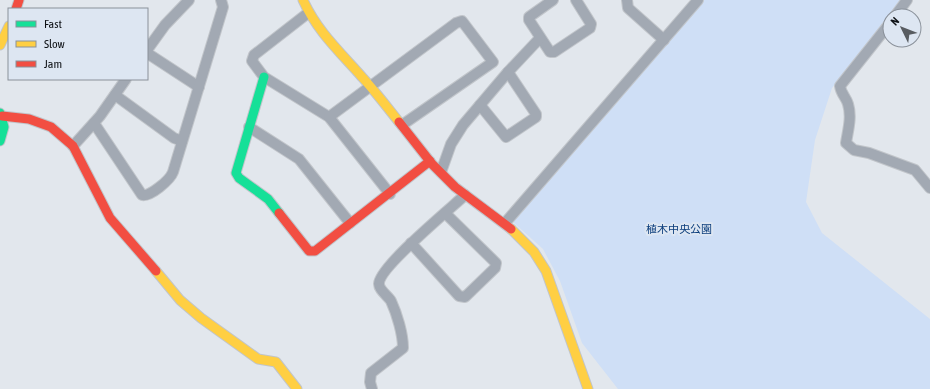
<svg xmlns="http://www.w3.org/2000/svg" width="930" height="389" viewBox="0 0 930 389" font-family="'Asap Condensed','Noto Sans JP',sans-serif">
  <style>
    .green { fill: #cfdff6 }
    .lines { fill: none; stroke-linecap: round; stroke-linejoin: round }
    .street-casing { stroke: #c1c5ca; stroke-width: 12 }
    .fast-casing { stroke: #c1c5ca; stroke-width: 11 }
    .slow-casing { stroke: #c1c5ca; stroke-width: 11 }
    .jam-casing { stroke: #c1c5ca; stroke-width: 11 }
    .street { stroke: #a2a9b3; stroke-width: 10 }
    .fast { stroke: #16e098; stroke-width: 9 }
    .slow { stroke: #ffcf43; stroke-width: 9 }
    .jam { stroke: #f24e42; stroke-width: 9 }
    .labels { text-anchor: middle; stroke-width: 4; stroke-linejoin: round; paint-order: stroke }
    .park-label { font-size: 11px; fill: #0b3d7c; stroke: #dde6f2 }
  </style>
  <rect width="100%" height="100%" fill="#e2e7ed"/>
  <path class="green" d="M704 0H902L832 88 815 140 806 202 822 233 930 319V389H618L582 343 560 281 543 249 513 222Z"/>
  <g class="lines">
    <g class="street-casing">
      <g id="street">
        <path d="M553 0 529 17V20L550 52H554L590 28 591 24 576 0"/>
        <path d="M627 0 628 8 664 40"/>
        <path d="M308 13 254 55 252 61 264 77 329 117 390 194"/>
        <path d="M895 16 907 0"/>
        <path d="M890 23 840 86C841 94 846 97 848 104 852 117 848 130 846 143L854 150 869 153 915 170 930 188"/>
        <path d="M147 50 165 25 189 0"/>
        <path d="M147 53 199 87"/>
        <path d="M115 95 174 138 182 141"/>
        <path d="M480 105 506 137 536 117V114L508 72"/>
        <path d="M329 117 456 23 462 21 493 62 402 125"/>
        <path d="M94 123 142 195C150 197 170 180 173 172L223 7 221 0"/>
        <path d="M249 127 299 159 350 223"/>
        <path d="M73 146 100 116 126 79"/>
        <path d="M441 172 451 144 463 125 508 72 540 38"/>
        <path d="M505 223 698 0"/>
        <path d="M411 243 459 296 465 297 495 268 496 263 445 213"/>
        <path d="M372 389 370 382 371 373 403 348C403 334 397 314 391 301 388 296 379 290 379 284 378 268 451 208 465 195"/>
      </g>
    </g>
    <g class="fast-casing">
      <g id="fast">
        <path d="M264 77 236 173 239 178 268 199 279 213"/>
        <path d="M0 113 4 127 0 141"/>
      </g>
    </g>
    <g class="slow-casing">
      <g id="slow">
        <path d="M303 0C317 31 340 52 362 77 375 91 387 107 399 122"/>
        <path d="M0 45 9 26"/>
        <path d="M511 229 534 252 546 271 588 389"/>
        <path d="M156 271 180 300 201 318 258 359 276 362 297 389"/>
      </g>
    </g>
    <g class="jam-casing">
      <g id="jam">
        <path d="M16 9 19 0"/>
        <path d="M2 116 29 119 51 127 73 146 110 218 156 271"/>
        <path d="M399 122 432 164 455 187 511 229"/>
        <path d="M279 213 309 251H315L430 161"/>
      </g>
    </g>
    <use href="#street" class="street"/>
    <use href="#fast" class="fast"/>
    <use href="#slow" class="slow"/>
    <use href="#jam" class="jam"/>
  </g>
  <g class="labels">
    <g class="park-label">
      <text x="679" y="233">植木中央公園</text>
    </g>
  </g>
  <rect x="8" y="8" width="140" height="72" fill="#dde6f2" stroke="#8a919a"/>
  <rect x="16" y="21" width="20" height="6" fill="#16e098" stroke="#8a919a"/>
  <text x="44" y="28" font-size="12" fill="#0e1115">Fast</text>
  <rect x="16" y="41" width="20" height="6" fill="#ffcf43" stroke="#8a919a"/>
  <text x="44" y="48" font-size="12" fill="#0e1115">Slow</text>
  <rect x="16" y="61" width="20" height="6" fill="#f24e42" stroke="#8a919a"/>
  <text x="44" y="68" font-size="12" fill="#0e1115">Jam</text>
  <g transform="translate(902 28) rotate(313)"><circle r="19" fill="#dde6f2" stroke="#8a919a"/>
  <path d="M0-3L7 15L0 10L-7 15Z" fill="#585c61"/>
  <text y="-6" font-size="11" font-weight="bold" text-anchor="middle" fill="#0e1115">N</text>
  </g>
</svg>
